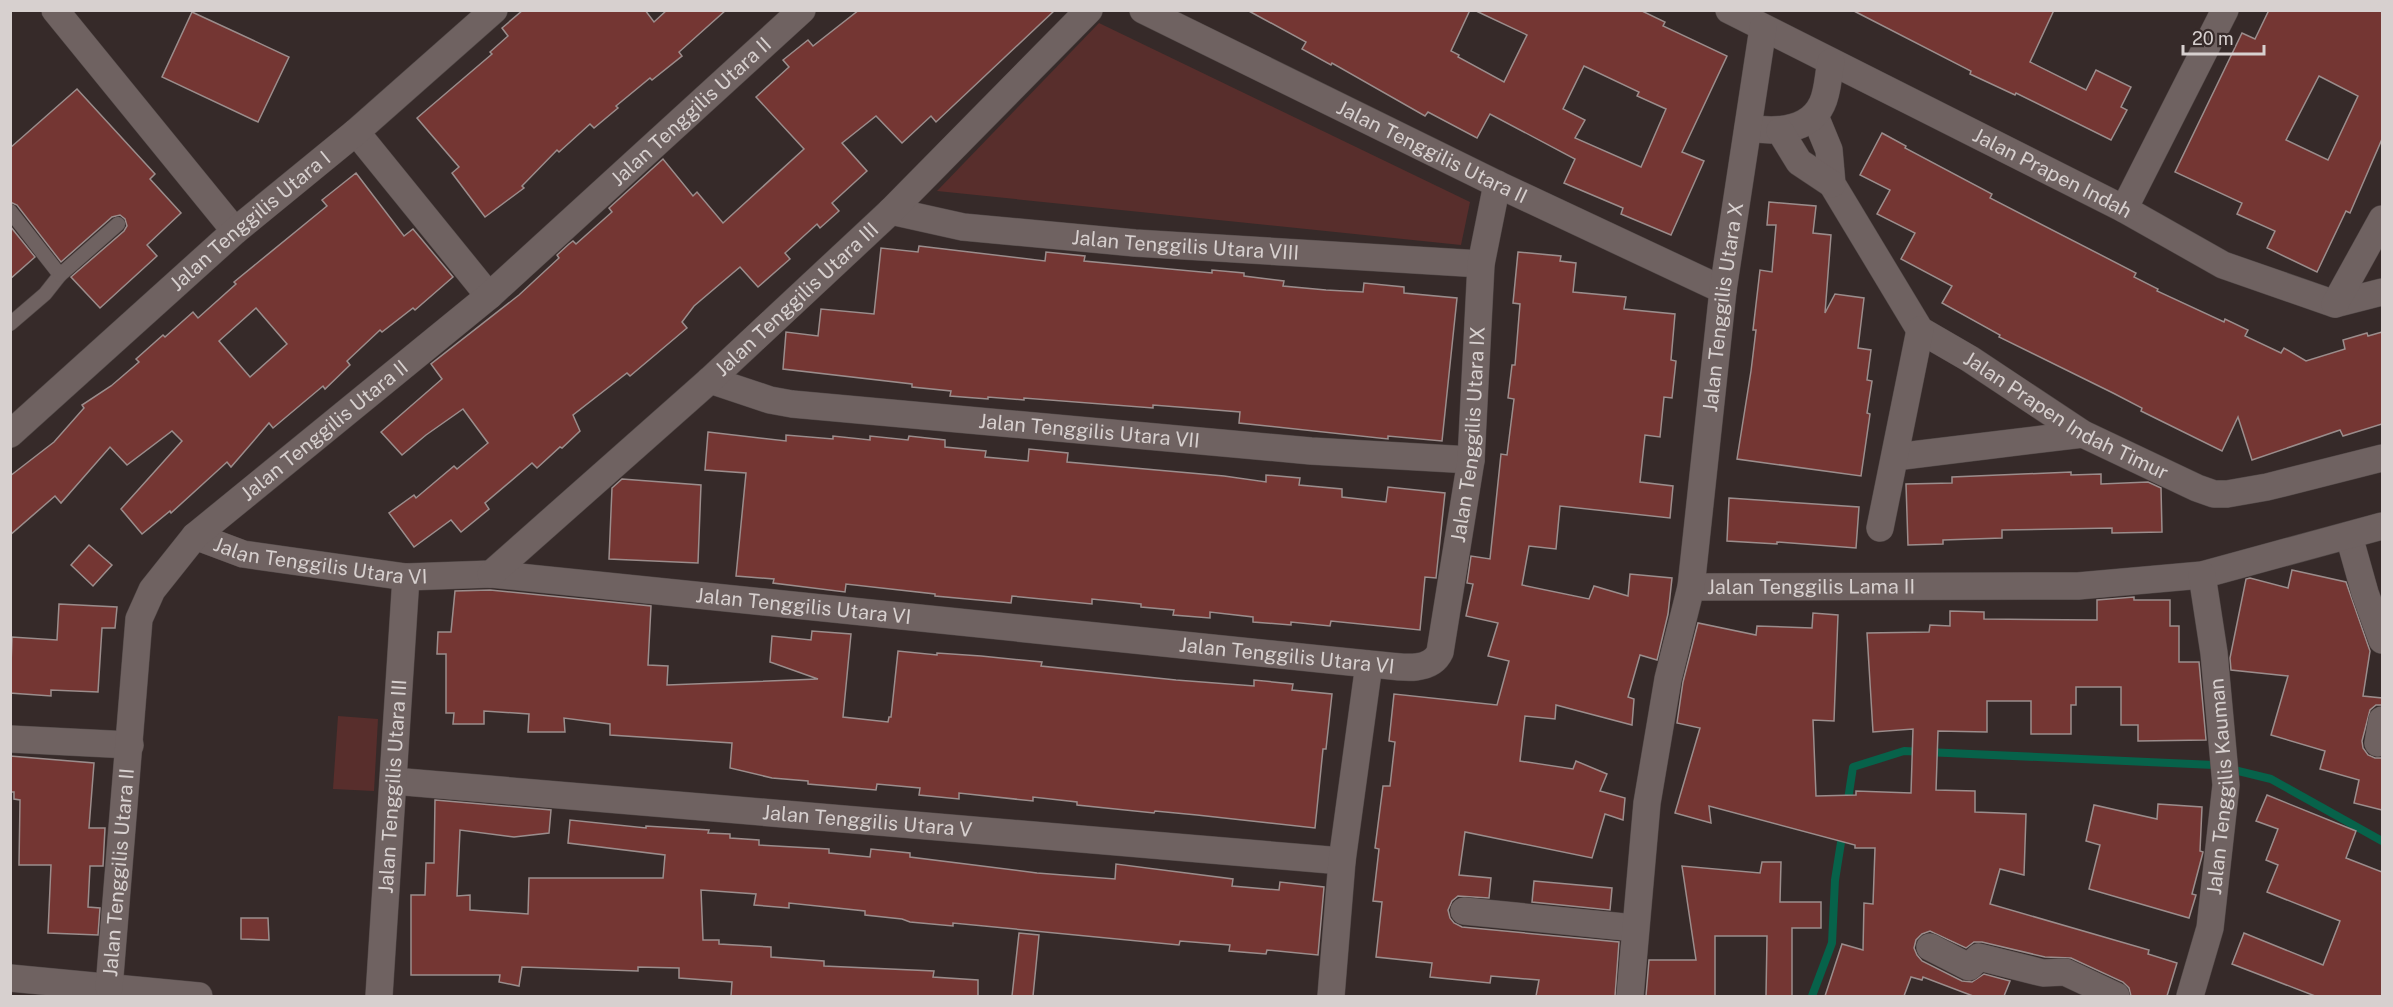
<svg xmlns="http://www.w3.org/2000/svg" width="2393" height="1007" viewBox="0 0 2393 1007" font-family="'Public Sans',sans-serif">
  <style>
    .green { fill: #582e2c }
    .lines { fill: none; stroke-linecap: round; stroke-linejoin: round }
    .stream { stroke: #07624a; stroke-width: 8 }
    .building { fill: #743633; stroke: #9b8d8c; stroke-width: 1.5; fill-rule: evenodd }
    .lane-casing { stroke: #514847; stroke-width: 15 }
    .street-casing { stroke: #514847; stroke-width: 28 }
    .lane { stroke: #6f6261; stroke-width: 14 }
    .street { stroke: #6f6261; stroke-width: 27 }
    .labels { text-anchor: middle; stroke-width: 4.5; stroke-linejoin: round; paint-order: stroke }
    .street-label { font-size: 20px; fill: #d7d0cf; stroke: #362a29 }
  </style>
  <rect width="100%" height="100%" fill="#362a29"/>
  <g class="green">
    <path d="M1099 23 1470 202 1461 245 937 191Z"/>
    <path d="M338 716 378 719 374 791 333 789Z"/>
  </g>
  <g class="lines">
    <g class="stream">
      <path d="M1847 806 1853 767 1904 751 2214 765 2271 779 2382 841"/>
      <path d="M1812 996 1832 943 1835 880 1843 830"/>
    </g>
  </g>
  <g class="building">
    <path d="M523 10H645L654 22 667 10H726L679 52 682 56 652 80 650 78 616 106 618 108 594 128 590 124 559 152 557 150 522 186 524 188 485 217 452 173 459 167 417 118 492 54 490 52 508 36 502 28Z"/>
    <path d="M859 10H1055L936 122 931 116 902 143 876 116 842 143 867 171 832 203 839 211 820 228 817 224 785 253 790 259 758 287 740 267 694 306 682 322 687 328 630 376 627 373 573 415 580 431 562 448 560 447 537 468 532 463 485 503 489 509 461 532 451 520 414 547 389 513 414 495 416 498 454 466 457 469 488 443 463 409 426 435 402 455 381 432 442 379 431 364 519 295 559 258 557 255 569 244 573 241 576 244 612 212 609 208 663 159 693 196 697 192 723 223 804 149 756 97 789 67 783 60 808 40 813 46Z"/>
    <path d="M1247 10H1470L1451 51 1459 55 1458 57 1504 82 1527 35 1474 10H1640L1665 22 1663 26 1727 56 1682 152 1704 161 1671 235 1621 214 1623 208 1564 183 1575 159 1490 114 1477 138 1428 112 1425 116 1332 63 1331 65 1302 49 1306 42ZM1584 66 1639 92 1637 96 1666 109 1641 167 1575 138 1585 120 1563 109Z"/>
    <path d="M1852 10H2054L2030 62 2086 90 2096 70 2131 87 2121 107 2127 110 2111 140 2016 93 2015 95 1970 74 1971 71Z"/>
    <path d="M2269 10H2382V139L2350 213 2346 211 2317 272 2267 248 2275 231 2237 214 2242 203 2175 172 2242 33 2255 39ZM2319 76 2358 96 2328 160 2286 140Z"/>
    <path d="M192 12 289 57 258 122 162 77Z"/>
    <path d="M77 89 155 174 150 179 181 213 147 245 157 256 100 308 71 277 124 231 127 226 125 219 120 215 112 217 61 262 17 205 10 202V148Z"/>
    <path d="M1882 133 1906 146 1905 148 1992 194 1990 198 2136 273 2134 277 2158 289 2157 291 2224 322 2225 319 2248 330 2245 336 2281 353 2284 348 2306 361 2345 349 2343 340 2367 333 2368 336 2382 332V424L2343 436 2340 430 2252 460 2238 417 2222 451 2141 411 2142 408 2113 393 1999 337 2000 335 1942 303 1952 286 1901 259 1915 233 1877 214 1890 190 1860 175Z"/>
    <path d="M356 173 404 236 413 229 453 277 415 310 413 308 382 332 380 330 347 361 350 365 325 389 323 386 273 428 269 423 231 467 227 462 171 513 170 511 142 534 121 509 182 441 172 431 127 465 110 447 61 503 55 496 10 535V476L54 442 84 408 82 405 111 386 139 362 136 359 163 335 165 337 193 312 198 318 236 284 234 282 327 206 322 200ZM256 308 287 344 250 377 219 341Z"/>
    <path d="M1769 202 1816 206 1813 233 1831 235 1825 313 1835 294 1864 298 1858 348 1871 350 1867 380 1872 381 1867 413 1870 414 1861 476 1737 459 1751 371 1756 330H1753L1760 270 1772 272 1776 225H1767Z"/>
    <path d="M10 226 35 257 10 279Z"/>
    <path d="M919 246 1045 261 1046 252 1085 256 1084 261 1212 273V270L1244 273V276L1284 281 1283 286 1326 290 1363 292 1364 283 1404 287V293L1457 298 1442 441 1388 436V439L1239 423 1240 412 1191 408 1153 405V408L1024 398V400L988 397V399L950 396 951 391 912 387V384L783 369 786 332 818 336 821 309 874 314 881 248 918 252Z"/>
    <path d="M1518 252 1561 256 1560 261 1576 263 1573 292 1626 297 1624 309 1675 314 1671 360 1676 361 1672 398 1664 397 1660 437 1645 435 1640 482 1673 486 1670 518 1560 506 1556 549 1529 546 1522 585 1589 599 1594 586 1628 596 1630 574 1672 578 1668 614 1657 660 1640 655 1628 697 1634 699 1632 725 1556 705 1555 719 1525 716 1520 761 1573 769 1576 761 1607 774 1600 791 1625 798 1623 820 1605 814 1592 858 1465 832 1459 875 1491 878 1489 898 1458 896 1452 901 1448 910 1450 918 1454 923 1462 927 1619 942 1615 996H1536L1539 980 1491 976 1490 983 1430 977 1432 963 1376 957 1382 902 1373 901 1379 849 1375 848 1383 786H1390L1395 742 1389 741 1394 694 1497 705 1509 661 1488 656 1498 623 1466 616 1473 584 1467 583 1471 556 1490 559 1501 454 1507 455 1514 399 1508 398 1512 365H1515L1520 304 1513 303Z"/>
    <path d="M708 432 786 441V435L833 439V436L870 440V436L908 440 909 436 945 440V447L986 451 985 457 1028 461 1029 449 1068 453 1067 462 1224 476 1266 482V475L1300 478 1299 485 1342 489V497L1386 502 1388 487 1445 493 1436 578 1425 577 1420 630 1331 621 1330 626 1291 622V625L1253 622V617L1210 612V618L1173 615 1174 610 1141 607V604L1092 599V604L1012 596 1011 603 935 596V594L846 584 845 592 773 583 774 579 736 576 746 473 705 470Z"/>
    <path d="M2071 472V475L2101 474V484L2148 482 2161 488 2162 532 2112 533V528L2002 530V538L1943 540V544L1908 545 1906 484 1952 483V477Z"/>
    <path d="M622 479 701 485 698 563 609 559 612 488Z"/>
    <path d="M1729 498 1859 507 1856 548 1777 542V544L1727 541Z"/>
    <path d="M89 545 112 565 93 586 71 565Z"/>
    <path d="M2292 570 2346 582 2370 651 2363 696 2382 698V705H2376L2370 710 2362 741 2363 748 2368 755 2375 758H2382V810L2354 803 2359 780 2320 769 2325 751 2271 735 2288 676 2231 670 2230 658 2246 579 2250 578 2288 588Z"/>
    <path d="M490 590 651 606 648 665 668 666 667 685 818 679 770 662 772 636 811 640 812 631 851 634 843 717 888 722 889 717H891L898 651 937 655V653L981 656 1042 662 1041 666 1176 680 1254 686V680L1293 684 1292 690 1332 694 1326 749H1323L1315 828 1197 815 1155 811 1154 813 1077 805V802L1033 797V801L959 793V799L919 795 920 788 877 784 876 790 808 784V781L772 778 730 768 732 743 610 735V724L564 718 565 732H528L529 714 484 711V724H453L454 713H446V654H437L438 632H451L455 591Z"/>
    <path d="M2134 597V600H2170V626H2179V662H2199L2206 740 2138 741V725H2121V687H2076V705H2071V734H2031V701H1987V732L1938 731 1936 790 1975 791V812L2026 814 2024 875 2000 869 1990 904 2149 950 2148 954 2177 963 2167 996H2131L2129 988 2123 982 2071 958 2045 957 1982 942H1974L1966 948 1930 931 1922 934 1916 940 1914 948 1917 955 1922 961 1962 981 1972 982 1984 974 2010 981 2004 996H1973L1923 977 1922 980 1911 977 1904 996H1825L1842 944 1863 950 1864 903 1873 904 1875 848H1855V845L1709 806 1711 823 1675 813 1700 728 1677 723 1683 682 1698 623 1756 635 1757 626 1812 628 1813 613 1838 615 1834 721 1813 720 1816 796 1856 795V791L1911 793 1913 729 1873 732 1867 633 1929 632 1930 625 1950 626V611L1984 612V619L2097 620V600Z"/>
    <path d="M59 604 117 607 115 628H102L98 692 51 690V696L10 693 12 637 57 640Z"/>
    <path d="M10 756 94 763 89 828H105L103 866H90L88 907 100 908 98 935 48 933 51 865H19L20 800 14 799V792H10Z"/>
    <path d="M2267 795 2356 831 2346 858 2382 872V996H2315L2232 964 2244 933 2323 965 2340 921 2267 892 2278 865 2266 860 2278 829 2256 821Z"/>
    <path d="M435 800 551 810 549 833 514 837 460 830 457 896 470 895V910L528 914 529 878H663L665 855 568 843 570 820 646 828V826L709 830 708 833 730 834V838L759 840V845L829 849V853L870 857 871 849 910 853V857L1037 873 1115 879 1116 864 1233 879 1232 886 1279 890 1280 882 1324 887 1318 955 1267 950 1266 954 1229 951 1230 945 1180 941 1179 945 953 923V926L910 922 902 919 865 915V911L789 903V908L754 905 756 894 701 890 703 940H719V944L771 947V957L824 961V966L934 971 933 977 978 980V996H731L732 982 679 978V968L638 967V971L522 967 519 986 499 982 500 975H411V895H425L426 863H434Z"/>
    <path d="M2158 804 2202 807 2200 851 2203 852 2202 856 2192 894 2196 895 2189 918 2089 889 2100 845 2086 841 2094 805 2157 819Z"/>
    <path d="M1762 862H1781L1780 902H1821V928H1792V996H1766L1767 936H1715V996H1646L1649 960H1696L1682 866 1760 873Z"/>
    <path d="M1534 881 1612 888 1610 910 1532 902Z"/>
    <path d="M241 918H268L269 940 241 939Z"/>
    <path d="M1019 933 1039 935 1033 996H1012Z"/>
  </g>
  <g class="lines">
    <g class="lane-casing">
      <g id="lane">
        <path d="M10 211 60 275 45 294 10 324"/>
        <path d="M60 275 118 224"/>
      </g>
    </g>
    <g class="street-casing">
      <g id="street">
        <path d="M55 10 235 231"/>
        <path id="s1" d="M1143 10 1497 184 1723 290"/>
        <path id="s2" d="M1729 10 2124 209 2223 265 2335 304 2382 292"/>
        <path id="s3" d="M1815 116 1829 150 1832 184 1920 330 1970 359 2083 434 2197 488 2214 494H2227L2267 487 2382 458"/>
        <path d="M1748 128C1774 132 1809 132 1822 104 1828 92 1828 75 1831 62"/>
        <path d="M1780 131 1799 162 1832 184"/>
        <path d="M356 132 489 296"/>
        <path d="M2124 209 2225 10"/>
        <path id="s4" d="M891 211 963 227 1135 243 1481 264"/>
        <path d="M2335 304 2382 219"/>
        <path id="s5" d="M710 380 770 400 792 404 1311 451 1471 460"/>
        <path id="s6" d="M10 434 235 231 356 132 494 10"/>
        <path d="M1895 457 2083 434"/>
        <path d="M1880 528 1920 330"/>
        <path id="s7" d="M195 536 243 554 406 577 491 574 1369 664C1391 665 1429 676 1440 652L1471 460 1481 264 1497 184"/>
        <path d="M2349 536 2365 593 2382 640"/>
        <path id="s8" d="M491 574 710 380 891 211 1089 10"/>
        <path id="s9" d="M1691 587 2078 586 2202 575 2382 526"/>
        <path d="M10 739 130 745"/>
        <path d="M2378 743 2382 720"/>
        <path id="s10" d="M393 781 1342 861"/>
        <path d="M1464 911 1635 928"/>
        <path d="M1930 947 1969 967 1979 957 2043 973 2065 972 2116 996"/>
        <path d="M10 978 199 996"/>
        <path id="s11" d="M109 988 139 619 152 590 195 536 489 296 802 10"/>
        <path id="s12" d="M379 996 406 577"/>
        <path d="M1331 996 1342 861 1369 664"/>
        <path id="s13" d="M1630 996 1647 803 1668 679 1691 587 1723 290 1763 28"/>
        <path id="s14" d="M2190 996 2210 928 2226 785 2214 653 2202 575"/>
      </g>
    </g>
    <use href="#lane" class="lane"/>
    <use href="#street" class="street"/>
  </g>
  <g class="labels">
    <g class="street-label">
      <text dy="7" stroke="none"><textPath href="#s11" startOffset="1124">Jalan Tenggilis Utara II</textPath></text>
      <text dy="7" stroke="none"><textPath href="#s1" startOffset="322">Jalan Tenggilis Utara II</textPath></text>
      <text dy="7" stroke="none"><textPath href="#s2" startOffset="362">Jalan Prapen Indah</textPath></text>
      <text dy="7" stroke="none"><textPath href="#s6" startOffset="321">Jalan Tenggilis Utara I</textPath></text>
      <text dy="7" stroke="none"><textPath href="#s4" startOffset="297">Jalan Tenggilis Utara VIII</textPath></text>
      <text dy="7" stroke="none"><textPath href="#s8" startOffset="411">Jalan Tenggilis Utara III</textPath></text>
      <text dy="7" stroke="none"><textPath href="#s13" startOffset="696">Jalan Tenggilis Utara X</textPath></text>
      <text dy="7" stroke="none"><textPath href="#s3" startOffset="411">Jalan Prapen Indah Timur</textPath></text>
      <text dy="7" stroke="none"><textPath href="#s11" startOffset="638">Jalan Tenggilis Utara II</textPath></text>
      <text dy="7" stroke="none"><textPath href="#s5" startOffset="384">Jalan Tenggilis Utara VII</textPath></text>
      <text dy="7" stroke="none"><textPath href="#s7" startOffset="1480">Jalan Tenggilis Utara IX</textPath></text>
      <text dy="7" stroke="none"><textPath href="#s7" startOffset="129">Jalan Tenggilis Utara VI</textPath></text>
      <text dy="7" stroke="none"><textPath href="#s9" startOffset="120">Jalan Tenggilis Lama II</textPath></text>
      <text dy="7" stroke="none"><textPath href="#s7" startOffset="615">Jalan Tenggilis Utara VI</textPath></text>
      <text dy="7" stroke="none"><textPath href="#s7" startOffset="1101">Jalan Tenggilis Utara VI</textPath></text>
      <text dy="7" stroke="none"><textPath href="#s12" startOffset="210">Jalan Tenggilis Utara III</textPath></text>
      <text dy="7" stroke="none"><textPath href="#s14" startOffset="213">Jalan Tenggilis Kauman</textPath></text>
      <text dy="7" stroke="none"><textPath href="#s10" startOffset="476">Jalan Tenggilis Utara V</textPath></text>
      <text dy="7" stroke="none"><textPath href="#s11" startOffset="116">Jalan Tenggilis Utara II</textPath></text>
    </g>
  </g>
  <rect width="2393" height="1007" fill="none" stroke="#d7d0cf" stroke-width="24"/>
  <path d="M2183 45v9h81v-9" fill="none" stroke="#d7d0cf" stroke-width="3"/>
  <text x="2192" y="45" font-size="18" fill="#d7d0cf" stroke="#362a29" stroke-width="4.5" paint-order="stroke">20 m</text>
</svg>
